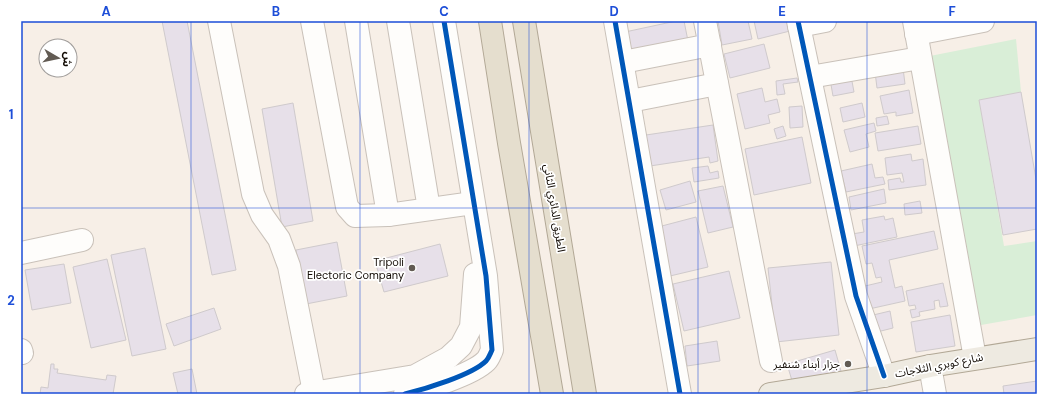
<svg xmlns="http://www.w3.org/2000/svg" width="1058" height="415" viewBox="0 0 1058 415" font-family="'DM Sans','Noto Sans Arabic',sans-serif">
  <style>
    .green { fill: #d9eed7 }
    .building { fill: #e7e0e9; stroke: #cfcacc }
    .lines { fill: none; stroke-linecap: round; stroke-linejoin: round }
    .minor-casing { stroke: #c9c1b9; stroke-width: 24 }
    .major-casing { stroke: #b2a896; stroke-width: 24 }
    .highway-casing { stroke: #b2a896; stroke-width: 24 }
    .minor { stroke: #fefdfb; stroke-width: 22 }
    .major { stroke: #eeeae1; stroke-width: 22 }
    .highway { stroke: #e5dece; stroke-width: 22 }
    .cycleway-casing { stroke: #fff; stroke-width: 8 }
    .cycleway { stroke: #0057b8; stroke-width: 5 }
    .grid { fill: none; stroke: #1d4ed8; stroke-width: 1; stroke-opacity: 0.55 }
    .poi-dot { fill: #625b53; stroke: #fff; stroke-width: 1.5 }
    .labels { text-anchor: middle; stroke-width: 3.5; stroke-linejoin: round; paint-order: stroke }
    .street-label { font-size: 11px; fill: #120b04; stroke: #fff }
    .poi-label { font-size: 11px; fill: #120b04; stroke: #fff; text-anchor: end }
    .neatline { fill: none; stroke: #1d4ed8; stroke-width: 1.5 }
    .grid-label { font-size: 13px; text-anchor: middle; font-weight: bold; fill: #1d4ed8 }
  </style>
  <rect width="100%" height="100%" fill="#f7efe7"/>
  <path class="green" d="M1016 39 1021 92 979 100 1004 246 1037 241V315L981 325 930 56Z"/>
  <g class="building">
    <path d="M162 21H187L236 270 212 275Z"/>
    <path d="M676 21H684L689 46 630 58 625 32Z"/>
    <path d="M718 21H748L752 39 722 45Z"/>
    <path d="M754 21H787L790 31 758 39Z"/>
    <path d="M764 44 770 68 730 78 724 54Z"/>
    <path d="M903 68 905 84 877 88 875 72Z"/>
    <path d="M851 76 854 92 833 96 830 79Z"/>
    <path d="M797 78 798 82 783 84 785 94 777 95 776 81Z"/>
    <path d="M762 88 765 102 777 99 780 112 768 115 770 123 745 129 737 94Z"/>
    <path d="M909 90 913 113 896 116V112L884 114 880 96Z"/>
    <path d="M1021 92 1037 185V229L1003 235 979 100Z"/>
    <path d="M293 103 313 221 282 227 262 109Z"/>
    <path d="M862 103 865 117 843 122 840 108Z"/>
    <path d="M802 106 803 127 790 128 789 107Z"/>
    <path d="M887 116 889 124 877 126 876 118Z"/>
    <path d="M874 123 876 131 866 134 869 147 850 152 844 130Z"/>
    <path d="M713 125 718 161 710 163 709 157 650 166 646 135Z"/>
    <path d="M783 126 786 136 777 139 774 129Z"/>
    <path d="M918 126 921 144 878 151 875 133Z"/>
    <path d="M802 137 811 183 754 195 745 149Z"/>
    <path d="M911 154 912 161 923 159 926 185 889 190 888 180 900 178 901 182H904L902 173 887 175 885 158Z"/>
    <path d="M872 164 875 178 883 177 885 184 846 192 841 171Z"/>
    <path d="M708 166 710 173 718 171 719 178 694 182 692 168Z"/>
    <path d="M690 181 696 202 666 210 660 190Z"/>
    <path d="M723 186 733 227 708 233 698 191Z"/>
    <path d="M884 189 886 203 851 210 849 197Z"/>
    <path d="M920 201 922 213 905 215 904 204Z"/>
    <path d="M884 216 885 220 893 218 897 237 854 246 852 234 864 232 862 220Z"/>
    <path d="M696 217 708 267 670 276 658 227Z"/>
    <path d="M934 231 938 249 889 260 895 288 902 286 905 301 869 309 865 286 882 282 881 277 876 278 872 263 866 264 862 246Z"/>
    <path d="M337 242 347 296 306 304 296 250Z"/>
    <path d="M440 244 448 276 384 292 375 261Z"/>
    <path d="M145 248 166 349 132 356 111 255Z"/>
    <path d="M107 259 126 340 91 348 73 267Z"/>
    <path d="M831 262 839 335 776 342 768 268Z"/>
    <path d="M64 264 71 303 32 310 25 270Z"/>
    <path d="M729 271 740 318 684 331 673 284Z"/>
    <path d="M943 283 948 306 940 307 939 300 934 301 935 309 919 312 920 316 912 318 910 310 916 309 915 305 909 306 906 291Z"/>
    <path d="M214 308 221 329 174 346 166 324Z"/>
    <path d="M890 311 893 328 873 333 869 316Z"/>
    <path d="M950 315 955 346 916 352 911 322Z"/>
    <path d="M717 341 720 361 687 366 685 346Z"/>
    <path d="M835 350 841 371 793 384 787 364Z"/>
    <path d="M51 364H54V369H58L57 373 106 380 107 375 116 376 113 394H40L41 387 48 388Z"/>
    <path d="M192 369 197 394H178L173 373Z"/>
    <path d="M1037 381V394H1004L1003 386Z"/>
  </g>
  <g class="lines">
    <g class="minor-casing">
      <g id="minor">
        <path d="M219 21 253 194 262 215 279 239 289 266 314 392"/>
        <path d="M312 21 347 207 355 216 388 215 473 203"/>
        <path d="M356 21 388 215"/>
        <path d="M398 21 429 209"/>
        <path d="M615 21 680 394"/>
        <path d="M705 21 771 361"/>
        <path d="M798 21 856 296 884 376"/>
        <path d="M914 21 975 358"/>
        <path d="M799 26 825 21"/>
        <path d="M916 34 983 21"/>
        <path d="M623 62 710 45"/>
        <path d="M810 77 920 58"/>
        <path d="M630 101 717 84"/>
        <path d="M21 253 82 240"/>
        <path d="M21 350 22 353"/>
        <path d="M930 366 935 394"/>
        <path d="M306 394 415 376 448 358 461 346 471 327 475 274"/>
        <path d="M405 394C425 389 472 375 486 361 489 358 490 354 492 350L486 276 444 21"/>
      </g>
    </g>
    <g class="major-casing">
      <path id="major" d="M770 394 884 376 930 366 1037 349"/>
    </g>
    <g class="highway-casing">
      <g id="highway">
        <path d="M490 21 509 143 552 394"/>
        <path d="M524 21 585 394"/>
      </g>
    </g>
    <use href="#minor" class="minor"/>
    <use href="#major" class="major"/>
    <use href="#highway" class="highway"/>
    <g class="cycleway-casing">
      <g id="cycleway">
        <path d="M615 21 680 394"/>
        <path d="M798 21 856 296 884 376"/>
        <path d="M405 394C425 389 472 375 486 361 489 358 490 354 492 350L486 276 444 21"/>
      </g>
    </g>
    <use href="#cycleway" class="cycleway"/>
  </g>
  <path class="grid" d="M191 21V394M360 21V394M529 21V394M698 21V394M867 21V394M21 208H1037"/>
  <g class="poi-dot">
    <circle cx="412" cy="268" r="4"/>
    <circle cx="848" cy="364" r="4"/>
  </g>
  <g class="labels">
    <g class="street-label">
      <text transform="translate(555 208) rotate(81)" y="4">الطريق الدائري الثاني</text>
      <text transform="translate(939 365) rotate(-11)" y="4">شارع كوبري الثلاجات</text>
    </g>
    <g class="poi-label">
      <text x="404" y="266">Tripoli<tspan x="404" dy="13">Electoric Company</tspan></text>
      <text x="840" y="368">جزار أبناء شنفير</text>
    </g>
  </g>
  <rect width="1058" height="415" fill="none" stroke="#ffffff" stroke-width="44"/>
  <g transform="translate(58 58) rotate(99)"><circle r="19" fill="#ffffff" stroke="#a09d9b"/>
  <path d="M0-3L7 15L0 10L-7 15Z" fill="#625b53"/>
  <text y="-6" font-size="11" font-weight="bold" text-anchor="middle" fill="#120b04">ش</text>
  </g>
  <rect x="22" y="22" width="1014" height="371" class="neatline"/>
  <g class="grid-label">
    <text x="106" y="16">A</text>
    <text x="276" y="16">B</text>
    <text x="444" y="16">C</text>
    <text x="614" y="16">D</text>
    <text x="782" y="16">E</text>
    <text x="952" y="16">F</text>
    <text x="11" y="119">1</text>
    <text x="11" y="305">2</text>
  </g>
</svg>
